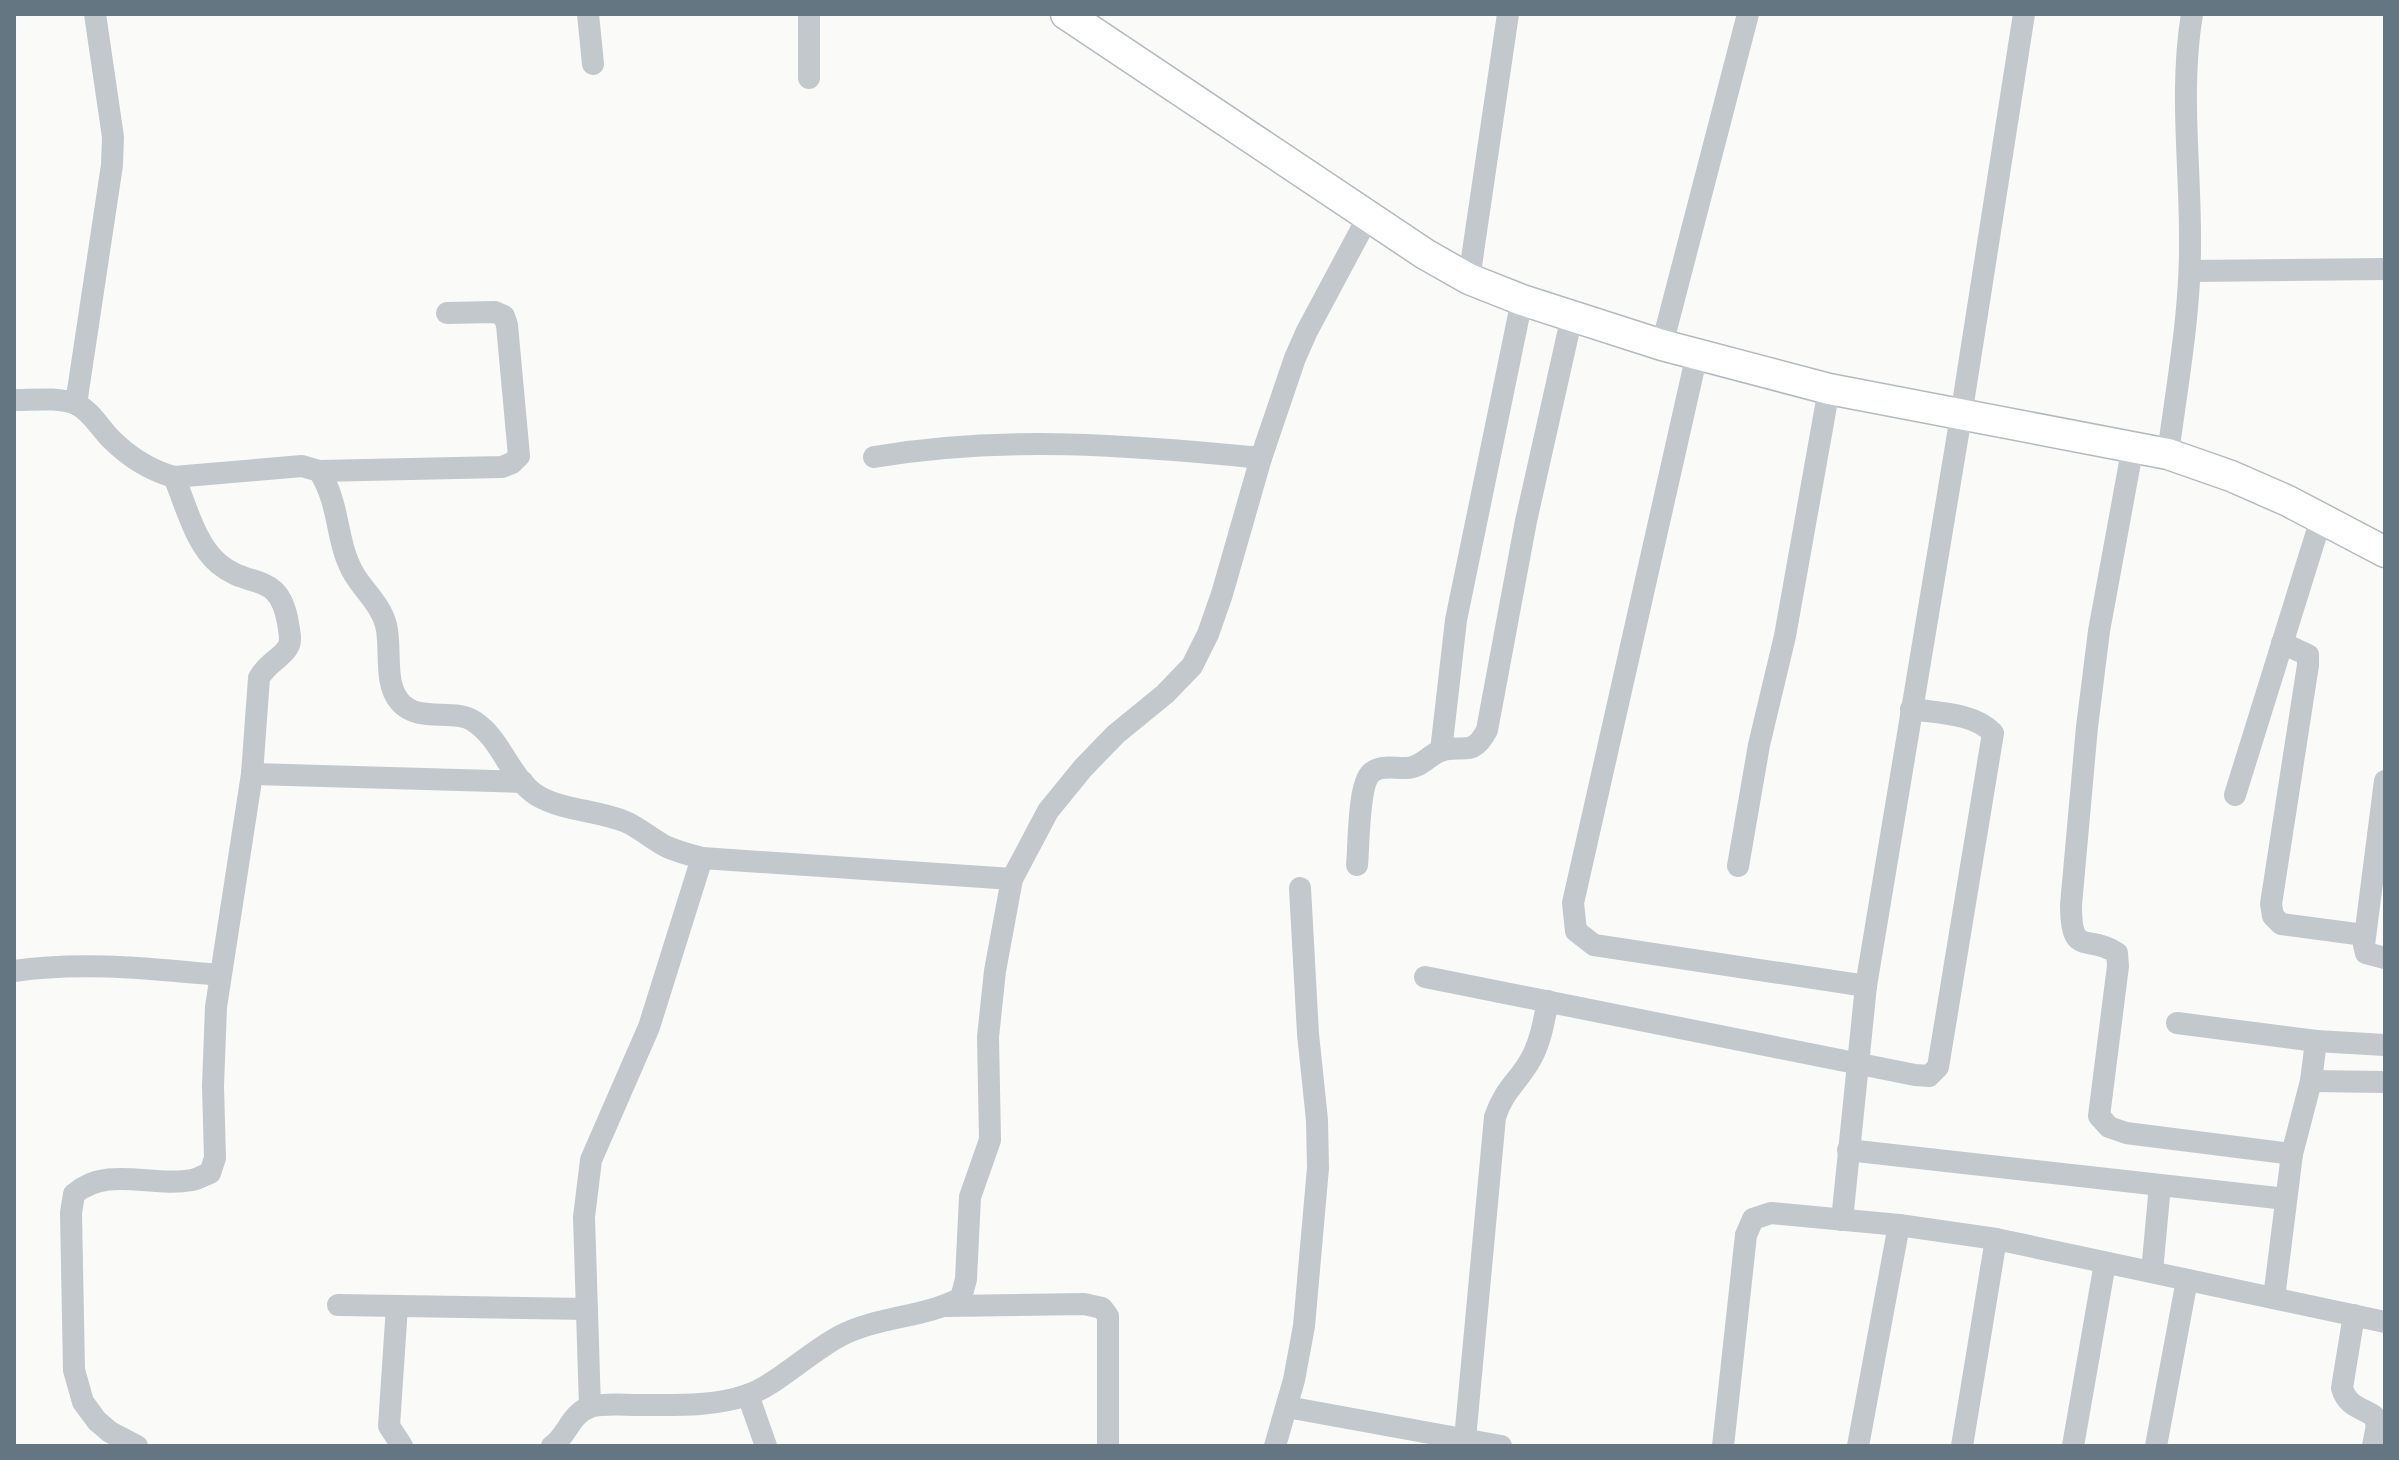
<svg xmlns="http://www.w3.org/2000/svg" width="2399" height="1460" viewBox="0 0 2399 1460" font-family="'Golos Text',sans-serif">
  <style>
    .lines { fill: none; stroke-linecap: round; stroke-linejoin: round }
    .secondary-casing { stroke: #b3babf; stroke-width: 33 }
    .minor { stroke: #c3c8cc; stroke-width: 22 }
    .secondary { stroke: #fff; stroke-width: 30 }
  </style>
  <rect width="100%" height="100%" fill="#fafaf8"/>
  <g class="lines">
    <g class="secondary-casing">
      <path id="secondary" d="M1066 14 1425 254 1469 279 1522 300 1662 345 1829 389 2168 454 2231 476 2288 501 2385 552"/>
    </g>
    <g class="minor">
      <path d="M588 14 593 64"/>
      <path d="M809 78V14"/>
      <path d="M2190 271 2385 269"/>
      <path d="M1469 279 1508 14"/>
      <path d="M1662 345 1748 14"/>
      <path d="M1697 354 1573 903 1576 931 1594 945 1866 986"/>
      <path d="M14 400C33 400 58 397 76 404 91 411 100 428 111 439 130 458 149 470 174 477L302 466 319 471C341 505 335 542 354 574 364 591 381 605 386 625 392 648 383 683 400 702 419 724 454 707 475 722 502 740 510 779 538 796 564 811 598 810 626 822 640 828 653 840 667 847 679 852 690 855 702 858L1012 879"/>
      <path d="M76 404 112 165 113 137 95 14"/>
      <path d="M2133 446 2099 631 2087 727 2071 905C2071 959 2088 933 2117 953L2118 966 2099 1116 2109 1127 2126 1133 2292 1154"/>
      <path d="M2168 454C2177 385 2190 316 2190 247 2191 169 2179 92 2192 14"/>
      <path d="M874 457C1004 435 1131 445 1261 458"/>
      <path d="M319 471 502 467 512 463 519 456 507 325 504 316 495 312 447 313"/>
      <path d="M2282 643 2308 655V665L2271 904 2273 916 2281 924 2364 935"/>
      <path d="M1441 751 1456 620 1522 300"/>
      <path d="M252 774 523 782"/>
      <path d="M2385 781 2364 945 2366 953 2385 958"/>
      <path d="M2235 795 2321 519"/>
      <path d="M1357 865C1359 846 1358 785 1371 773 1381 764 1396 769 1407 768 1422 767 1428 756 1440 751 1462 743 1472 759 1487 730L1526 521 1572 316"/>
      <path d="M1738 866 1759 745 1785 636 1829 389"/>
      <path d="M14 971C83 961 151 969 220 975"/>
      <path d="M1425 977 1915 1075 1929 1076 1938 1067 1993 733C1974 713 1938 713 1911 709"/>
      <path d="M2177 1023 2316 1041 2385 1045"/>
      <path d="M2311 1081 2385 1082"/>
      <path d="M1848 1150 2286 1199"/>
      <path d="M1842 1220 1866 986 1961 416 2024 14"/>
      <path d="M2152 1272 2160 1185"/>
      <path d="M2274 1298 2292 1154 2311 1081 2316 1041"/>
      <path d="M338 1305 587 1309"/>
      <path d="M397 1306 389 1426 402 1446"/>
      <path d="M947 1306 1084 1304 1102 1308 1108 1316V1446"/>
      <path d="M2354 1315 2342 1388C2347 1406 2360 1407 2374 1416L2377 1425 2373 1446"/>
      <path d="M748 1395 766 1446"/>
      <path d="M590 1407 584 1217 591 1160 649 1027 702 858"/>
      <path d="M1287 1407 1501 1446"/>
      <path d="M1465 1439 1495 1117C1505 1087 1519 1082 1532 1057 1541 1040 1544 1020 1548 1001"/>
      <path d="M137 1446 110 1432 97 1421 83 1402 74 1370 71 1213 74 1194C108 1165 152 1188 192 1180 198 1179 204 1175 210 1173L215 1158 213 1086 216 1007 252 774 259 678C267 663 282 658 288 647 292 640 289 631 288 623 279 570 250 590 219 564 195 544 186 505 174 477"/>
      <path d="M552 1446C568 1435 570 1414 590 1407 604 1403 623 1405 638 1405 674 1405 713 1407 747 1395 775 1386 811 1351 840 1336 878 1316 924 1318 961 1298L966 1279 970 1197 990 1140 988 1037 995 971 1012 879 1048 811 1083 768 1116 734 1165 694 1192 666 1208 634 1222 594 1261 458 1295 358 1307 331 1369 215"/>
      <path d="M1275 1446 1294 1380 1304 1326 1318 1168 1317 1120 1308 1034 1300 888"/>
      <path d="M1723 1446 1746 1235 1753 1219 1771 1213 1899 1225 1996 1239 2385 1322"/>
      <path d="M1858 1446 1899 1225"/>
      <path d="M1962 1446 1996 1239"/>
      <path d="M2073 1446 2105 1263"/>
      <path d="M2156 1446 2187 1280"/>
    </g>
    <use href="#secondary" class="secondary"/>
  </g>
  <rect width="2399" height="1460" fill="none" stroke="#657683" stroke-width="32"/>
</svg>
